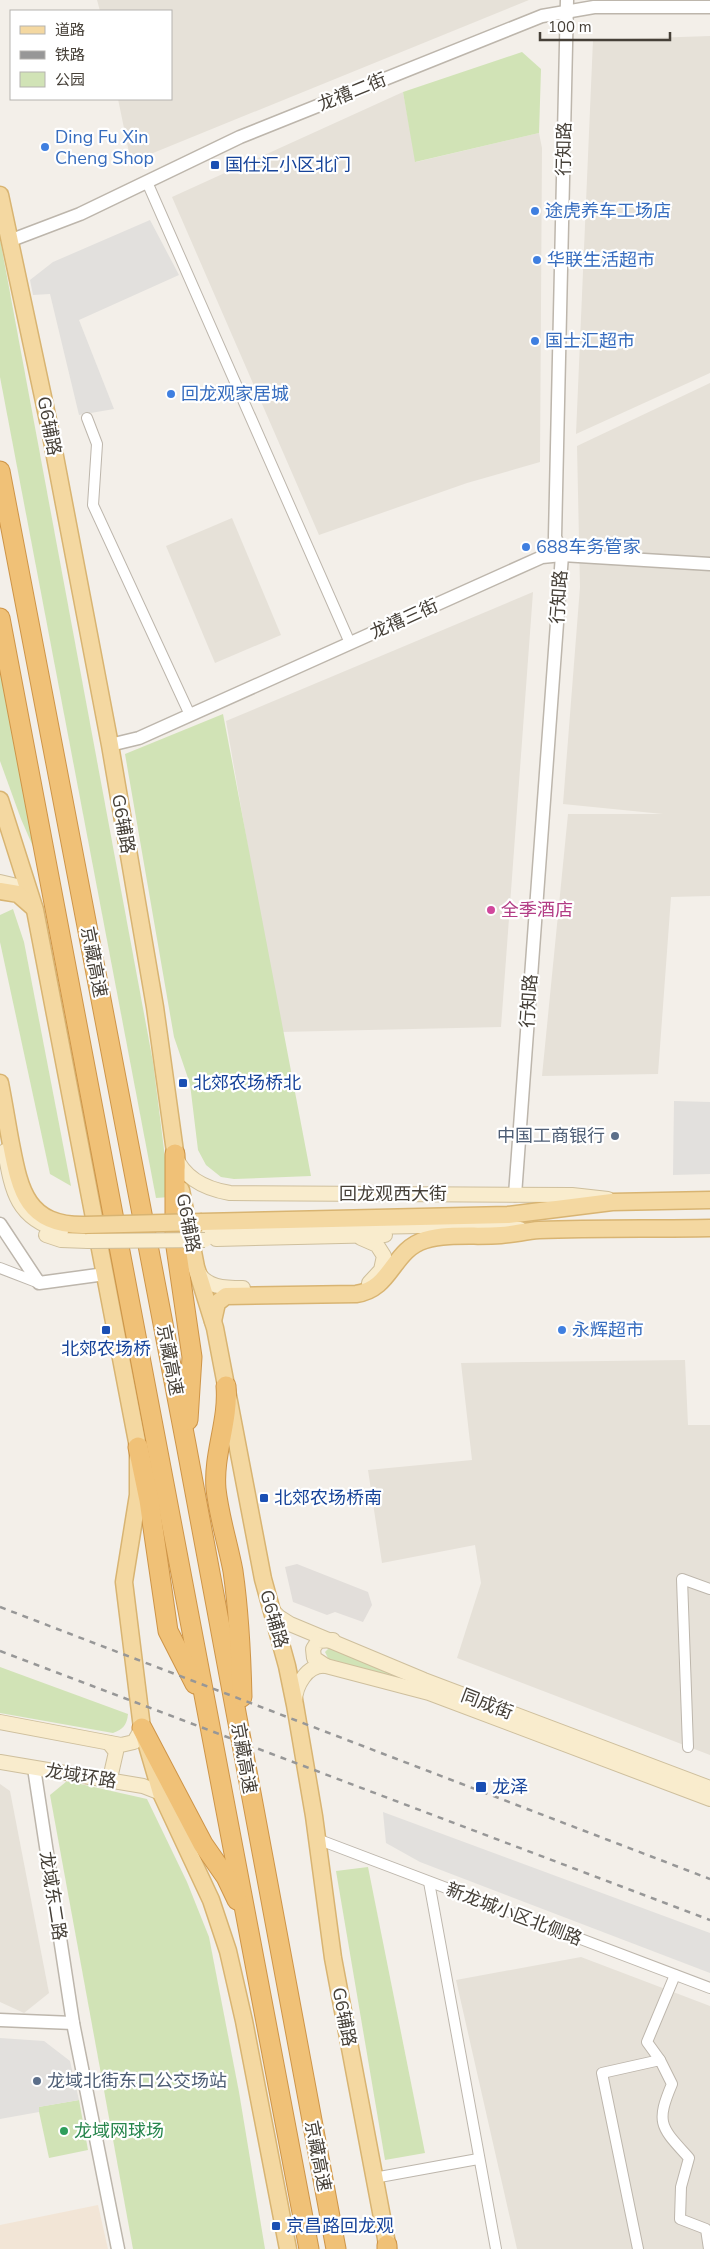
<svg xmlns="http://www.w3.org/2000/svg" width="710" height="2249" viewBox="0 0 710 2249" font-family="'Nunito Sans','Noto Sans SC',sans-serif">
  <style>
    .residential { fill: #e6e1d8 }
    .commercial { fill: #f2e5d6 }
    .industrial { fill: #e2deda }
    .green { fill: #d1e3b6 }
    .parking { fill: #e2e0dd }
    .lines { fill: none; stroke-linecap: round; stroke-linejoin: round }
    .minor-casing { stroke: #bdb6ac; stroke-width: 12 }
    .tertiary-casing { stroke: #bdb6ac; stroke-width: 15 }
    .secondary-casing { stroke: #cebf9d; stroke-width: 16 }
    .primary-casing { stroke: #d8b472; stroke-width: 19 }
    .motorway-casing { stroke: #ce9548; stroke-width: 21 }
    .minor { stroke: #fff; stroke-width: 10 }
    .tertiary { stroke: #fff; stroke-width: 12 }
    .secondary { stroke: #f9eccd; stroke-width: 14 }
    .primary { stroke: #f4d8a1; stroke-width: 16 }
    .motorway { stroke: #f0c177; stroke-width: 19 }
    .rail { stroke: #979797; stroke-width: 2.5; stroke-dasharray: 6 6; stroke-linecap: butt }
    .secondary-bridge-casing { stroke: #cebf9d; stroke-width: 16; stroke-linecap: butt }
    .primary-bridge-casing { stroke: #d8b472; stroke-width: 19; stroke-linecap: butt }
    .secondary-bridge { stroke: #f9eccd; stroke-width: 14 }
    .primary-bridge { stroke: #f4d8a1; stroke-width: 16 }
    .shop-dot { fill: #3f7fe0; stroke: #fff; stroke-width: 2 }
    .transit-dot { fill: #1a4fb4; stroke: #fff; stroke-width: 2 }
    .hotel-dot { fill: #d1479c; stroke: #fff; stroke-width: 2 }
    .service-dot { fill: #5c6f8a; stroke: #fff; stroke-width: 2 }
    .leisure-dot { fill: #2e9e5b; stroke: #fff; stroke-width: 2 }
    .labels { text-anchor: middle; stroke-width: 4.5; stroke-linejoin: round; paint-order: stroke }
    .street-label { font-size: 18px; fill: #464038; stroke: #fff }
    .shop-label { font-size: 18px; fill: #366cbe; stroke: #fff; text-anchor: start }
    .transit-label { font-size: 18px; fill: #164399; stroke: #fff; text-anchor: start }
    .hotel-label { font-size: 18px; fill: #b23c85; stroke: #fff; text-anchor: start }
    .service-label { font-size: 18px; fill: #4e5e75; stroke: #fff; text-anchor: end }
    .leisure-label { font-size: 18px; fill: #27864d; stroke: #fff; text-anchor: start }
  </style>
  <rect width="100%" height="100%" fill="#f3efe9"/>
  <g class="residential">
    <path d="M97 0H529L131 162 118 99H171V11H100Z"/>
    <path d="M710 36V373L576 434 593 40Z"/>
    <path d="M403 92 416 162 539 133 542 148 540 462 467 483 319 535 172 197Z"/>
    <path d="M710 383V896L671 897 658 1074 542 1076 568 814H663L563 804 580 587 577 446Z"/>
    <path d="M232 518 281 635 215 663 166 546Z"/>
    <path d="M533 592 501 1027 280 1032 226 721Z"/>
    <path d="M685 1360 688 1425H710V1755L457 1658 481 1583 475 1545 382 1563 368 1470 472 1460 461 1363Z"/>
    <path d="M0 1784 10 1791 49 1993 24 2013 0 2002Z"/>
    <path d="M581 1957 710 2006V2249H517L456 1980Z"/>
  </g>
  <path class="commercial" d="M98 2205 108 2249H0V2225Z"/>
  <path class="industrial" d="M297 1564 368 1592 372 1605 363 1622 335 1612 327 1615 293 1602 285 1567Z"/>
  <g class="green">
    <path d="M522 52 541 69 539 133 415 162 403 92Z"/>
    <path d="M0 239 153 1062 170 1197 156 1198 0 377Z"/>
    <path d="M0 658 41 865 21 819 0 761Z"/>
    <path d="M223 714 311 1176 234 1179 221 1177 206 1165 198 1150 190 1084 174 1037 125 754Z"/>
    <path d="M13 909 24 942 71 1186 50 1174 0 942V915Z"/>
    <path d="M330 1647 411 1681 329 1660 325 1652Z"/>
    <path d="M0 1667 128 1714C127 1725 123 1729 113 1733L0 1713Z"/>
    <path d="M67 1781 147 1799 187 1882 209 1937 239 2092 265 2249H133L50 1795Z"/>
    <path d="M368 1867 425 2153 385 2160 336 1871Z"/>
    <path d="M79 2100 88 2150 49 2158 38 2107Z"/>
  </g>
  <g class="parking">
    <path d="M150 220 179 275 79 320 114 409 79 415 50 294 33 295 30 280 53 262Z"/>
    <path d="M674 1101 710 1102V1174L673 1175Z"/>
    <path d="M383 1812 710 1933V1973L420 1862 386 1843Z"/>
    <path d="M0 2038 44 2041 70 2061 79 2100 39 2107V2112L0 2119Z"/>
  </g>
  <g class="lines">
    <g class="minor-casing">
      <g id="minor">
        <path d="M147 182 350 643"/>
        <path d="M87 418 97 444 93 505 190 715"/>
        <path d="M0 1268 39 1283"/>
        <path d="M688 1747 682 1579 710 1589"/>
        <path d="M317 1839 710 1988"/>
        <path d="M429 1882 496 2249"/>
        <path d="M660 2060 647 2042 675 1975"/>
        <path d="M374 2178 478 2159"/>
        <path d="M638 2249 602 2073 660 2060 672 2084C655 2124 661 2127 689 2158L681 2187 680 2219 706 2229 709 2249"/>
      </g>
    </g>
    <g class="tertiary-casing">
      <g id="tertiary">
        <path d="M9 241 80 214 240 137 542 16 594 7H710"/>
        <path d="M110 745 139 738 542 557 562 555 710 564"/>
        <path d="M515 1195 562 555 555 537 567 0"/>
        <path d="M0 1224 39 1283 105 1274"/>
        <path d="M34 1768 73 2023 118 2249"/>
        <path d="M0 2020 73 2023"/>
      </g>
    </g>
    <g class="secondary-casing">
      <g id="secondary">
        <path d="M0 882 17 886 29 897"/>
        <path d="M5 1151C12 1192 17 1219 61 1231"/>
        <path d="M175 1155C184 1179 206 1189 230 1193L572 1195 608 1199"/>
        <path d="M203 1230 476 1225 520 1229"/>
        <path d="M46 1235 61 1240 88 1241"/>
        <path d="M361 1238 377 1245 384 1256 381 1270 369 1283"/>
        <path d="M216 1239 385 1235"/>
        <path d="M197 1269C204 1288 226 1288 243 1288"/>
        <path d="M270 1608 279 1617 290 1624 424 1680 710 1788"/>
        <path d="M326 1666 314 1658 313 1649 318 1641 333 1640"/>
        <path d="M295 1702C295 1686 307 1664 326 1666L429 1693 710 1799"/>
        <path d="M0 1722 121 1745 134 1742 142 1728"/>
        <path d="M0 1762 143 1786 161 1793"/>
        <path d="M101 1780 111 1774 116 1752 109 1743"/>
      </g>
    </g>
    <g class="primary-casing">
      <g id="primary">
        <path d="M0 195 49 425 110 745 155 1007 177 1166"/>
        <path d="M0 800 35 910 138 1447V1495L124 1582 142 1728 161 1793 211 1900 228 1951 244 2021 288 2249"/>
        <path d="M0 891 18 894 34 908"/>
        <path d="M0 1083C4 1103 7 1123 11 1144 20 1191 27 1226 85 1225"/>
        <path d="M181 1190 196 1267 215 1328 263 1579 287 1666 295 1705 314 1816 333 1958 388 2249"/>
        <path d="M202 1222 508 1215 612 1202 710 1200"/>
        <path d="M213 1321 217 1303 226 1296 356 1294C392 1289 392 1250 425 1240 449 1233 476 1237 501 1235 514 1234 526 1231 539 1230 596 1228 653 1229 710 1228"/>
      </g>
    </g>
    <g class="motorway-casing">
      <g id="motorway">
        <path d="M0 471 186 1444 336 2249"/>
        <path d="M0 618 309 2249"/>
        <path d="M175 1154V1240L192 1357 188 1420"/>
        <path d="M226 1386C229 1421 213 1454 216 1489 219 1517 228 1544 233 1571 239 1613 241 1655 242 1697"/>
        <path d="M138 1447 149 1500 168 1631 195 1684"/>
        <path d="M142 1728 203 1844 226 1877 237 1900"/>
        <path d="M387 2245V2249"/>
      </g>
    </g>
    <use href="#minor" class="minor"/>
    <use href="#tertiary" class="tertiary"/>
    <use href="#secondary" class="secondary"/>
    <use href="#primary" class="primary"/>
    <use href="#motorway" class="motorway"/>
    <g class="rail">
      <path d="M0 1607 710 1879"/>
      <path d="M0 1651 710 1920"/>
    </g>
    <g class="secondary-bridge-casing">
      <path id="secondary-bridge" d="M88 1241 205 1240"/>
    </g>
    <g class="primary-bridge-casing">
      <path id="primary-bridge" d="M85 1225 202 1222"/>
    </g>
    <use href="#secondary-bridge" class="secondary-bridge"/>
    <use href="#primary-bridge" class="primary-bridge"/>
  </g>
  <g class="shop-dot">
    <circle cx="45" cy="147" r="5"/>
    <circle cx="535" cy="211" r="5"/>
    <circle cx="537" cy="260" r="5"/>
    <circle cx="535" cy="341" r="5"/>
    <circle cx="171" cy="394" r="5"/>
    <circle cx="526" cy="547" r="5"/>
    <circle cx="562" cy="1330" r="5"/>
  </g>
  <g class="transit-dot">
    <rect x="210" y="160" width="10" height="10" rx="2.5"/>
    <rect x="178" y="1078" width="10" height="10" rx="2.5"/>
    <rect x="101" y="1325" width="10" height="10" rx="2.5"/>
    <rect x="259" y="1493" width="10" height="10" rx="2.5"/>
    <rect x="475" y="1781" width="12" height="12" rx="2.5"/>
    <rect x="271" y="2221" width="10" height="10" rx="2.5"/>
  </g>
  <circle class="hotel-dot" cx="491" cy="910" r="5"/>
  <g class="service-dot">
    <circle cx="615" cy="1136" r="5"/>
    <circle cx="37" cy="2081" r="5"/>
  </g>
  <circle class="leisure-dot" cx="64" cy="2131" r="5"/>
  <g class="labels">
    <g class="street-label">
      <text transform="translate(352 92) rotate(-22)" y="6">龙禧二街</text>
      <text transform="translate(564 149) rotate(-89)" y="6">行知路</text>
      <text transform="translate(49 426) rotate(79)" y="6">G6辅路</text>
      <text transform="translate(559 597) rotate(-86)" y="6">行知路</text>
      <text transform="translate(404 619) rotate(-24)" y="6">龙禧三街</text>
      <text transform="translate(123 824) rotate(80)" y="6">G6辅路</text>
      <text transform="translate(94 962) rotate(79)" y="6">京藏高速</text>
      <text transform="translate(529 1001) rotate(-86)" y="6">行知路</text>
      <text x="393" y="1200">回龙观西大街</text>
      <text transform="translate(188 1223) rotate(79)" y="6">G6辅路</text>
      <text transform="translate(170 1360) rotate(79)" y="6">京藏高速</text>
      <text transform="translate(274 1619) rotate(74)" y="6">G6辅路</text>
      <text transform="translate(487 1704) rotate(21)" y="6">同成街</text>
      <text transform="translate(244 1758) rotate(80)" y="6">京藏高速</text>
      <text transform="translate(81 1776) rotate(9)" y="6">龙域环路</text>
      <text transform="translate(53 1896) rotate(81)" y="6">龙域东二路</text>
      <text transform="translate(514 1914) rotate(21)" y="6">新龙城小区北侧路</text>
      <text transform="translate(344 2017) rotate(79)" y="6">G6辅路</text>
      <text transform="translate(318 2156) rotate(79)" y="6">京藏高速</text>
    </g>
    <g class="shop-label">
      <text x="55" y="143">Ding Fu Xin<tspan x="55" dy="21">Cheng Shop</tspan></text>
      <text x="545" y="217">途虎养车工场店</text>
      <text x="547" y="266">华联生活超市</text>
      <text x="545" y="347">国士汇超市</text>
      <text x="181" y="400">回龙观家居城</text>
      <text x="536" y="553">688车务管家</text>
      <text x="572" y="1336">永辉超市</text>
    </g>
    <g class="transit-label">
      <text x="225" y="171">国仕汇小区北门</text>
      <text x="193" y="1089">北郊农场桥北</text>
      <text x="106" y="1355" text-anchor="middle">北郊农场桥</text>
      <text x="274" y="1504">北郊农场桥南</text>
      <text x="492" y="1793">龙泽</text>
      <text x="286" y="2232">京昌路回龙观</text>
    </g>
    <g class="hotel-label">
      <text x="501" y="916">全季酒店</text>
    </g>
    <g class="service-label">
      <text x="605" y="1142">中国工商银行</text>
      <text x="47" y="2087" text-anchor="start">龙域北街东口公交场站</text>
    </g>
    <g class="leisure-label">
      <text x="74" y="2137">龙域网球场</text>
    </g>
  </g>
  <rect x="10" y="10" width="162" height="90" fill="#ffffff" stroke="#b5b3af"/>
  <rect x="20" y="26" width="25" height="8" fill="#f4d8a1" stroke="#b5b3af"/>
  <text x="55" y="35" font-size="15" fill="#464038">道路</text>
  <rect x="20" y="51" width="25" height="8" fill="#979797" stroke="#b5b3af"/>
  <text x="55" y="60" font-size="15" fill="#464038">铁路</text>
  <rect x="20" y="72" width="25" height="15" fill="#d1e3b6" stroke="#b5b3af"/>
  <text x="55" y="85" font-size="15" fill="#464038">公园</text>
  <path d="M540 32v8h130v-8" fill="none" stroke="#464038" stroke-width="2.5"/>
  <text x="548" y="32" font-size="15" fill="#464038" stroke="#ffffff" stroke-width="4" paint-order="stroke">100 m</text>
</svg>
